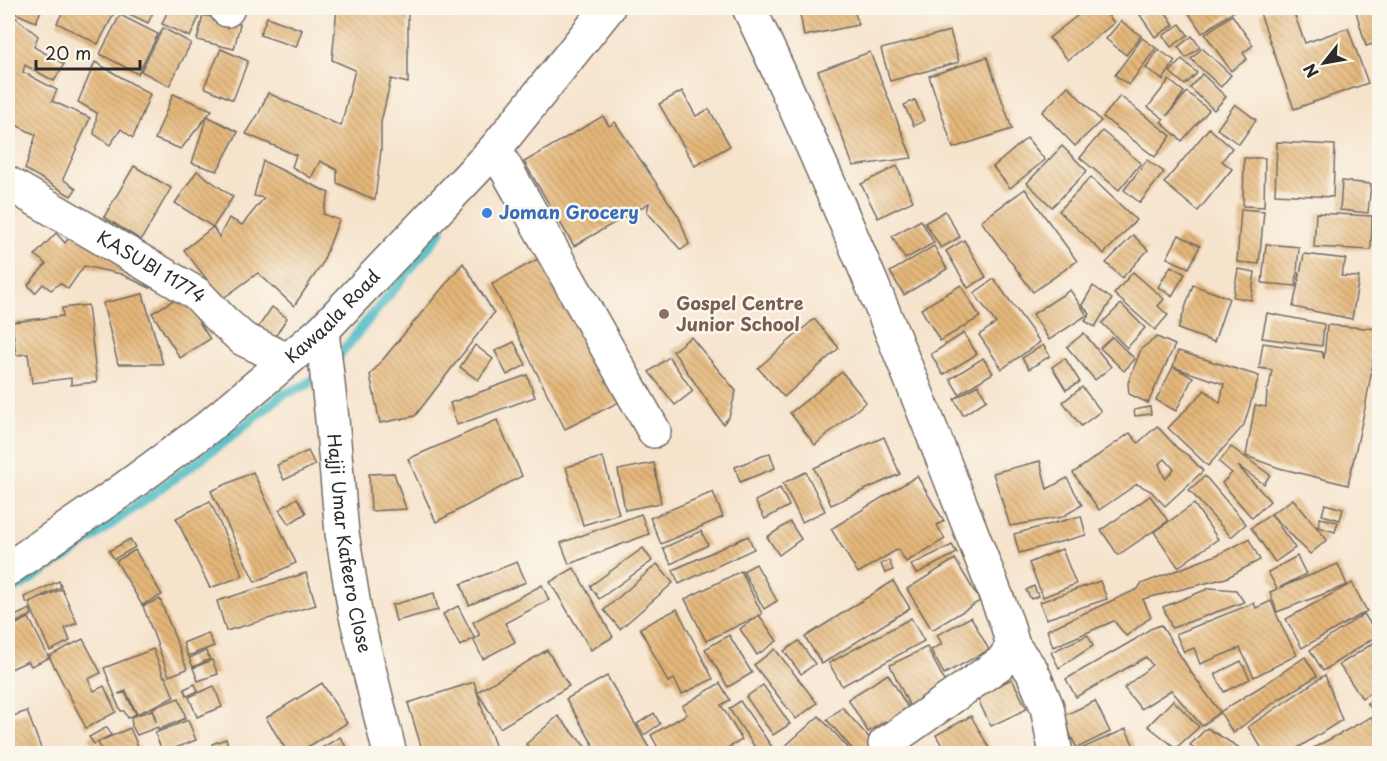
<svg xmlns="http://www.w3.org/2000/svg" width="1387" height="761" viewBox="0 0 1387 761" font-family="'Playpen Sans',sans-serif">
  <style>
    .lines { fill: none; stroke-linecap: round; stroke-linejoin: round }
    .stream { stroke: #4ebcc4; stroke-width: 10 }
    .building { fill: url(#building-back-hatch); fill-rule: evenodd }
    .minor-casing { stroke: #726b63; stroke-width: 36 }
    .tertiary-casing { stroke: #726b63; stroke-width: 36 }
    .minor { stroke: #fff; stroke-width: 33 }
    .tertiary { stroke: #fff; stroke-width: 33 }
    .shop-dot { fill: #3f7fe0; stroke: #fbf7ec; stroke-width: 2 }
    .education-dot { fill: #8d6e63; stroke: #fbf7ec; stroke-width: 2 }
    .labels { text-anchor: middle; stroke-width: 5; stroke-linejoin: round; paint-order: stroke }
    .shop-label { font-size: 18px; font-weight: bold; fill: #366cbe; stroke: #fbf7ec; text-anchor: start }
    .street-label { font-size: 18px; fill: #2b2b2b; stroke: #fbf7ec }
    .education-label { font-size: 18px; font-weight: bold; fill: #785e54; stroke: #fbf7ec; text-anchor: start }
  </style>
  <defs>
    <pattern id="building-back-hatch" width="6" height="6" patternUnits="userSpaceOnUse" patternTransform="scale(1.5)"><rect width="6" height="6" fill="#e5b77a"/><path d="M-1 5l2 2M0 0l6 6M5-1l2 2" fill="none" stroke="#ba9564"/></pattern>
  </defs>
  <rect width="100%" height="100%" fill="#fbf7ec"/>
  <filter id="ink" filterUnits="userSpaceOnUse"><feTurbulence type="fractalNoise" baseFrequency=".0167" numOctaves="2"/><feDisplacementMap in="SourceGraphic" scale="12" xChannelSelector="R" yChannelSelector="G"/><feConvolveMatrix kernelMatrix="1 2 1 2 8 2 1 2 1" color-interpolation-filters="sRGB"/></filter>
  <filter id="wash" filterUnits="userSpaceOnUse"><feTurbulence type="fractalNoise" baseFrequency=".008" numOctaves="4" result="noise"/><feDisplacementMap in="SourceGraphic" scale="24" xChannelSelector="R" yChannelSelector="G"/><feGaussianBlur stdDeviation="1.35" result="paint"/><feColorMatrix in="noise" values="0 0 0 0 0 0 0 0 0 0 0 0 0 0 0 0 0 1.4 0 .05"/><feComposite in="paint" operator="in"/></filter>
  <g filter="url(#wash)">
    <rect width="100%" height="100%" fill="#f6e3cc"/>
    <g class="lines">
      <g class="stream">
        <path d="M333 363 441 231"/>
        <path d="M8 593 70 554 232 436 282 395 306 385 321 373"/>
      </g>
    </g>
    <g id="blocks">
      <g class="building">
        <path d="M11 8H42L36 22 10 11Z"/>
        <path d="M65 8H117L98 44 57 23Z"/>
        <path d="M119 8H155L148 23 119 9Z"/>
        <path d="M169 8H179L199 17 190 37 162 24Z"/>
        <path d="M337 8 353 10V8H408V83L391 79 381 122V150L375 200 337 183V170L320 161 311 178 292 167 296 155 246 134 259 113 268 93 341 126 355 70 332 60Z"/>
        <path d="M799 8H854L858 25 804 36Z"/>
        <path d="M1087 8H1102L1114 23 1068 60 1049 38Z"/>
        <path d="M1152 8H1163L1174 25 1155 37 1140 15Z"/>
        <path d="M1194 8H1239L1202 33 1188 12Z"/>
        <path d="M1276 8H1292L1305 43 1348 28 1368 83 1294 109 1260 13Z"/>
        <path d="M1355 8H1380V42L1366 46Z"/>
        <path d="M8 11 38 36 34 47 64 64 54 81 25 65 23 72 57 90 52 101 90 118 63 179 76 189 71 196 25 169 36 135 8 121Z"/>
        <path d="M120 15 158 34 138 74 100 54Z"/>
        <path d="M203 15 240 24 234 49 197 40Z"/>
        <path d="M1232 15 1253 45 1243 53 1247 59 1231 71 1205 34Z"/>
        <path d="M267 17 302 30 296 47 260 35Z"/>
        <path d="M1121 21 1141 36 1126 55 1106 39Z"/>
        <path d="M1180 24 1188 35 1171 47 1163 36Z"/>
        <path d="M163 28 191 43 169 86 141 71Z"/>
        <path d="M950 31 959 62 890 81 881 49Z"/>
        <path d="M1192 36 1200 47 1186 58 1178 47Z"/>
        <path d="M1142 38 1156 48 1129 85 1115 75Z"/>
        <path d="M1202 48 1231 75 1221 87 1191 59Z"/>
        <path d="M221 49 248 61 233 100 204 87Z"/>
        <path d="M1158 49 1175 61 1163 80 1146 68Z"/>
        <path d="M870 52 912 158 853 166 818 71Z"/>
        <path d="M987 57 1012 129 953 148 929 76Z"/>
        <path d="M1182 59 1197 73 1185 85 1170 72Z"/>
        <path d="M95 62 150 94 133 138 121 129 110 145 94 134 97 113 78 102Z"/>
        <path d="M1202 74 1226 97 1214 110 1190 88Z"/>
        <path d="M1169 80 1184 92 1167 116 1187 92 1209 110 1182 141 1161 122 1164 119 1148 107Z"/>
        <path d="M1068 86 1101 121 1075 146 1042 112Z"/>
        <path d="M682 91 696 116 709 109 730 146 695 166 659 104Z"/>
        <path d="M173 94 212 110 181 149 155 139Z"/>
        <path d="M1120 96 1171 136 1155 157 1103 117Z"/>
        <path d="M915 100 924 121 914 126 904 105Z"/>
        <path d="M1235 104 1256 120 1239 144 1217 129Z"/>
        <path d="M207 116 238 132 217 171 192 163Z"/>
        <path d="M603 116 609 126 615 122 679 217 689 244 681 250 647 212 649 203 574 246 524 162Z"/>
        <path d="M1209 128 1232 148 1222 161 1232 169 1198 211 1164 183Z"/>
        <path d="M1102 131 1141 163 1119 190 1080 158Z"/>
        <path d="M1027 138 1045 160 1010 188 993 167Z"/>
        <path d="M1277 142 1335 145 1333 197 1275 194Z"/>
        <path d="M1062 146 1087 171 1052 207 1027 183Z"/>
        <path d="M1244 158H1265L1264 207 1243 206Z"/>
        <path d="M1147 160 1164 172 1140 203 1124 190Z"/>
        <path d="M263 161 329 193 323 214 339 220 322 264 294 306 258 273 222 299 184 250 213 227 175 203 197 171 233 197 213 227 219 237 229 218 242 225 264 198 254 196Z"/>
        <path d="M134 166 171 188 141 240 104 217Z"/>
        <path d="M897 166 913 201 878 218 861 184Z"/>
        <path d="M1091 177 1136 220 1104 254 1059 211Z"/>
        <path d="M1342 181 1371 184 1368 213 1340 210Z"/>
        <path d="M1025 189 1077 261 1033 292 981 221Z"/>
        <path d="M1241 209 1264 211 1259 264 1237 262Z"/>
        <path d="M945 211 960 237 941 248 925 223Z"/>
        <path d="M1316 213 1372 216 1371 250 1314 247Z"/>
        <path d="M921 220 934 243 905 259 892 236Z"/>
        <path d="M79 224 151 274 150 288 121 274 84 266 68 289 60 283 51 290 43 284 35 293 28 285 46 264 35 255 56 233 65 243Z"/>
        <path d="M1133 235 1148 250 1122 278 1106 263Z"/>
        <path d="M1179 235 1200 246 1189 268 1167 258Z"/>
        <path d="M964 240 986 277 968 288 946 251Z"/>
        <path d="M1266 244 1299 247 1296 286 1262 283Z"/>
        <path d="M934 246 947 269 904 295 890 272Z"/>
        <path d="M1304 254 1346 259 1341 276 1359 277 1352 319 1293 307Z"/>
        <path d="M545 255 623 400 565 429 492 284Z"/>
        <path d="M463 263 494 313 415 416 380 423 370 375Z"/>
        <path d="M1171 266 1185 274 1172 296 1158 287Z"/>
        <path d="M1238 269 1255 272 1251 300 1233 297Z"/>
        <path d="M1133 272 1164 299 1158 306 1168 315 1155 330 1114 294Z"/>
        <path d="M994 279 1040 342 1002 369 979 335 996 323 974 293Z"/>
        <path d="M961 285 980 317 940 341 921 309Z"/>
        <path d="M1193 285 1229 298 1214 342 1178 329Z"/>
        <path d="M1093 286 1112 299 1095 327 1085 321 1090 314 1082 305Z"/>
        <path d="M1070 290 1087 315 1049 340 1033 314Z"/>
        <path d="M143 294 163 364H118L103 303Z"/>
        <path d="M182 295 210 339 180 358 152 313Z"/>
        <path d="M1121 304 1145 328 1127 348 1102 323Z"/>
        <path d="M88 305 97 382 71 385V378L32 383 28 354 16 355 12 322 63 316 62 308Z"/>
        <path d="M272 307 287 318 273 340 257 329Z"/>
        <path d="M1267 313 1324 324 1322 346 1262 338Z"/>
        <path d="M814 319 839 348 784 397 758 368Z"/>
        <path d="M1327 325 1379 329 1365 408 1348 485 1279 468 1246 456 1255 405 1266 407 1267 390 1269 388 1272 370 1259 368 1263 343 1322 352 1324 359Z"/>
        <path d="M964 333 977 354 943 375 931 354Z"/>
        <path d="M1084 333 1111 367 1095 380 1067 347Z"/>
        <path d="M691 337 736 391 729 417 723 424 673 351Z"/>
        <path d="M1112 337 1135 359 1124 371 1100 348Z"/>
        <path d="M1157 337 1175 345 1148 403 1129 394 1128 383 1141 349Z"/>
        <path d="M514 342 526 365 507 375 495 351Z"/>
        <path d="M475 345 493 359 478 380 460 367Z"/>
        <path d="M1043 345 1050 356 1029 369 1022 358Z"/>
        <path d="M1178 351 1259 376 1244 425 1208 466 1168 428 1205 390 1220 403 1224 384 1173 367 1193 377 1176 411 1156 400 1173 367Z"/>
        <path d="M669 357 693 391 675 405 649 372Z"/>
        <path d="M983 358 993 373 959 394 950 379Z"/>
        <path d="M1065 358 1080 382 1066 390 1052 367Z"/>
        <path d="M842 372 866 402 815 445 790 413Z"/>
        <path d="M527 375 535 397 457 425 450 403Z"/>
        <path d="M978 385 987 400 963 415 954 399Z"/>
        <path d="M1082 387 1101 411 1081 426 1063 402Z"/>
        <path d="M1150 407 1151 414 1135 416 1134 410Z"/>
        <path d="M497 420 522 476 436 522 408 459Z"/>
        <path d="M1157 426 1177 448 1189 456 1203 471 1165 506 1151 491 1137 484 1099 510 1073 473 1130 433 1138 443ZM1165 459 1174 469 1165 479 1159 464Z"/>
        <path d="M884 437 900 474 831 505 814 468Z"/>
        <path d="M1231 447 1270 475 1264 484 1238 466 1270 501 1252 518 1222 483 1232 473 1219 462Z"/>
        <path d="M308 451 315 465 284 480 277 465Z"/>
        <path d="M770 453 775 468 740 482 735 467Z"/>
        <path d="M603 457 619 514 583 525 566 467Z"/>
        <path d="M1040 461 1047 489 1067 478 1082 505 1062 517 1010 526 993 473Z"/>
        <path d="M654 463 661 503 625 510 618 470Z"/>
        <path d="M253 472 296 563 255 582 211 491Z"/>
        <path d="M806 472 825 511 802 522 783 483Z"/>
        <path d="M394 473 406 509 371 511 369 474Z"/>
        <path d="M917 476 944 521 937 525 945 539 906 562 898 549 858 573 831 529Z"/>
        <path d="M1205 476 1246 524 1231 537 1189 490Z"/>
        <path d="M780 488 789 506 765 519 755 501Z"/>
        <path d="M713 492 723 517 661 544 650 518Z"/>
        <path d="M1150 496 1168 521 1118 555 1101 530Z"/>
        <path d="M297 498 306 513 289 524 279 510Z"/>
        <path d="M1293 499 1327 540 1310 554 1271 514Z"/>
        <path d="M210 501 243 576 210 588 176 518Z"/>
        <path d="M1194 504 1218 539 1178 567 1154 532Z"/>
        <path d="M1325 504 1343 509 1340 520 1322 515Z"/>
        <path d="M641 514 649 534 569 564 561 543Z"/>
        <path d="M1271 514 1295 548 1275 562 1251 528Z"/>
        <path d="M1081 516 1086 535 1019 553 1014 534Z"/>
        <path d="M1320 518 1338 522 1335 532 1318 527Z"/>
        <path d="M790 522 801 539 779 555 767 537Z"/>
        <path d="M701 531 708 545 671 564 663 548Z"/>
        <path d="M748 536 754 549 679 584 673 570Z"/>
        <path d="M130 539 135 547 114 559 109 551Z"/>
        <path d="M1249 539 1260 560 1226 578 1143 599 1151 617 1126 636 1114 621 1053 647 1047 630 1138 589 1141 584 1219 554Z"/>
        <path d="M952 545 957 553 916 574 911 565Z"/>
        <path d="M643 548 652 561 599 599 590 586Z"/>
        <path d="M1062 549 1076 584 1043 597 1029 563Z"/>
        <path d="M135 550 162 595 142 605 116 561Z"/>
        <path d="M1297 556 1306 574 1279 588 1338 564 1347 585 1277 612 1270 592 1277 589 1268 572Z"/>
        <path d="M955 559 980 601 932 630 907 589Z"/>
        <path d="M889 560 893 570 885 573 881 564Z"/>
        <path d="M517 562 526 582 469 605 461 584Z"/>
        <path d="M657 564 673 583 620 629 604 610Z"/>
        <path d="M756 564 777 601 764 609 743 571Z"/>
        <path d="M574 568 613 637 591 650 550 582Z"/>
        <path d="M741 571 762 614 706 641 685 599Z"/>
        <path d="M306 573 316 605 226 631 217 601Z"/>
        <path d="M59 581 61 587 27 603 24 597Z"/>
        <path d="M893 581 910 608 822 664 805 637Z"/>
        <path d="M1100 581 1107 599 1046 619 1040 602Z"/>
        <path d="M1352 583 1367 611 1302 648 1286 619Z"/>
        <path d="M542 585 549 600 505 623 515 642 483 659 473 639 460 646 443 614 458 606 475 639 480 636 473 622Z"/>
        <path d="M1034 586 1038 596 1031 599 1026 590Z"/>
        <path d="M1210 588 1236 590 1244 602 1172 628 1163 607Z"/>
        <path d="M62 589 77 623 65 628 70 641 50 651 29 603Z"/>
        <path d="M434 593 438 610 396 621 392 605Z"/>
        <path d="M160 599 187 669 169 676 143 606Z"/>
        <path d="M1271 601 1283 629 1297 655 1254 677 1240 648 1200 664 1194 648 1184 652 1176 634 1254 603 1256 608Z"/>
        <path d="M30 609 32 615 8 626V619Z"/>
        <path d="M677 609 713 679 682 694 674 679 668 682 640 628Z"/>
        <path d="M1364 614 1378 635 1323 671 1310 650Z"/>
        <path d="M759 615 777 641 757 655 740 629Z"/>
        <path d="M971 617 989 650 944 674 931 650 942 644 937 635Z"/>
        <path d="M29 618 49 658 31 666 28 661 11 669 8 661V628Z"/>
        <path d="M911 618 924 641 842 686 829 663Z"/>
        <path d="M1161 625 1190 671 1220 712 1265 684 1305 657 1317 676 1276 701 1233 733 1220 712 1202 726 1171 690 1141 709 1124 688 1152 665 1146 657 1076 697 1066 679 1134 640 1150 629Z"/>
        <path d="M208 633 214 646 188 656 183 643Z"/>
        <path d="M729 635 752 673 728 687 705 649Z"/>
        <path d="M1088 635 1093 646 1059 668 1051 652Z"/>
        <path d="M83 639 101 673 88 679 94 691 104 686 116 712 86 728 49 656Z"/>
        <path d="M1378 640 1380 642V686L1362 698 1339 665Z"/>
        <path d="M799 641 815 664 801 674 784 651Z"/>
        <path d="M927 647 948 688 910 707 890 665Z"/>
        <path d="M153 649 164 677 165 676 174 697 137 714 126 691 118 694 125 693 136 714 128 718 124 711H121L114 696H115L104 668Z"/>
        <path d="M775 649 817 703 796 719 754 665Z"/>
        <path d="M547 650 569 686 500 728 477 692Z"/>
        <path d="M206 651 210 659 193 667 189 658Z"/>
        <path d="M212 660 218 674 198 681 193 668Z"/>
        <path d="M1241 661 1250 679 1224 692 1215 674Z"/>
        <path d="M888 674 913 716 890 731 885 721 868 732 848 699Z"/>
        <path d="M1325 675 1342 720 1290 753H1265L1248 727Z"/>
        <path d="M607 676 652 753H598L566 699Z"/>
        <path d="M1012 679 1027 709 991 726 976 696Z"/>
        <path d="M474 682 486 721 496 748 480 753H423L408 703Z"/>
        <path d="M322 683 347 723 298 753H288L266 718Z"/>
        <path d="M720 683 730 700 721 705 742 740 719 753H661L651 735 687 714 682 706Z"/>
        <path d="M195 684 198 691 187 696 184 689Z"/>
        <path d="M763 685 790 724 773 735 746 697Z"/>
        <path d="M214 686 222 707 197 717 189 697Z"/>
        <path d="M1380 696V717L1367 703Z"/>
        <path d="M179 698 186 718 158 730V727L137 735 132 726 131 717 152 710 156 722 153 708Z"/>
        <path d="M1173 700 1199 727 1176 748 1148 726Z"/>
        <path d="M740 701 774 750 769 753H759L729 709Z"/>
        <path d="M1095 701 1110 732 1077 748 1061 717Z"/>
        <path d="M842 707 878 748 872 753H856L827 720Z"/>
        <path d="M27 711 42 751 36 753H11L8 744V718Z"/>
        <path d="M654 713 660 724 644 735 637 724Z"/>
        <path d="M558 716 590 752 588 753H534L526 744Z"/>
        <path d="M819 716 853 753H788L783 748Z"/>
        <path d="M971 716 992 753H946L936 735Z"/>
        <path d="M1371 717 1380 733V743L1361 753H1304Z"/>
        <path d="M188 720 196 740 163 753 155 733Z"/>
        <path d="M107 727 111 735 94 744 89 737Z"/>
        <path d="M130 728 141 753H103L98 742Z"/>
        <path d="M1207 728 1248 753H1202L1190 745Z"/>
        <path d="M1126 729 1137 753H1078L1076 751Z"/>
        <path d="M340 737 350 753H313Z"/>
        <path d="M226 739 230 753H214L212 744Z"/>
      </g>
    </g>
  </g>
  <g filter="url(#ink)">
    <use href="#blocks" fill-opacity="0" stroke="#726b63" stroke-width="1.5"/>
    <g class="lines">
      <g class="minor-casing">
        <g id="minor">
          <path d="M749 8C845 209 927 416 1007 624L1013 646 1002 662 885 744"/>
          <path d="M227 10 228 8"/>
          <path d="M495 149 654 431"/>
          <path id="s1" d="M8 183 197 294 222 320 243 339 287 360"/>
          <path id="s2" d="M322 331 332 419 342 533 355 612 390 754"/>
          <path d="M1013 646 1032 671 1047 707 1056 754"/>
        </g>
      </g>
      <g class="tertiary-casing">
        <g id="tertiary">
          <path id="s3" d="M8 569 117 494 207 428 322 331 495 149 608 8"/>
        </g>
      </g>
      <use href="#minor" class="minor"/>
      <use href="#tertiary" class="tertiary"/>
    </g>
  </g>
  <circle class="shop-dot" cx="487" cy="213" r="6"/>
  <circle class="education-dot" cx="664" cy="314" r="6"/>
  <g class="labels">
    <g class="shop-label">
      <text x="499" y="219">Joman Grocery</text>
    </g>
    <g class="street-label">
      <text dy="6" stroke="none"><textPath href="#s1" startOffset="166">KASUBI 11774</textPath></text>
      <text dy="6" stroke="none"><textPath href="#s3" startOffset="412">Kawaala Road</textPath></text>
      <text dy="6" stroke="none"><textPath href="#s2" startOffset="214">Hajji Umar Kafeero Close</textPath></text>
    </g>
    <g class="education-label">
      <text x="676" y="310">Gospel Centre<tspan x="676" dy="21">Junior School</tspan></text>
    </g>
  </g>
  <rect width="1387" height="761" fill="none" stroke="#fbf7ec" stroke-width="30"/>
  <g transform="translate(1324 63) rotate(239)" stroke="#fbf7ec" stroke-width="4.5" paint-order="stroke">
  <path d="M0-4.5L10 22L0 15L-10 22Z" fill="#2b2b2b"/>
  <text y="-9" font-size="16" font-weight="bold" text-anchor="middle" fill="#2b2b2b">N</text>
  </g>
  <path d="M36 60v9h104v-9" fill="none" stroke="#2b2b2b" stroke-width="3"/>
  <text x="45" y="60" font-size="18" fill="#2b2b2b" stroke="#fbf7ec" stroke-width="4.5" paint-order="stroke">20 m</text>
</svg>
